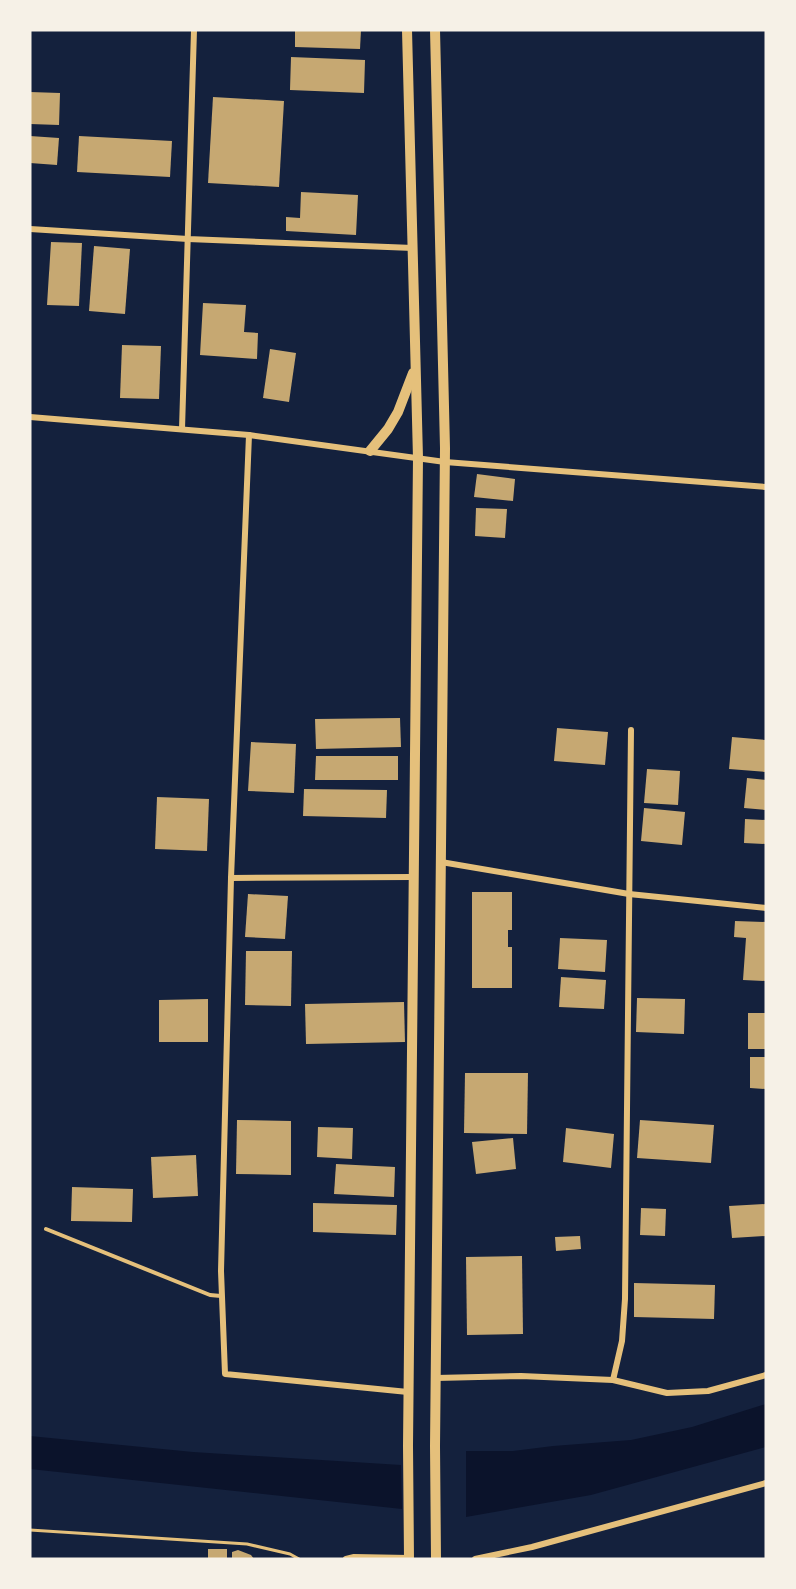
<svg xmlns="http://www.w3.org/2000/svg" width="796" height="1589" viewBox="0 0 796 1589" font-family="'Noto Sans',sans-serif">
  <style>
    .water { fill: #0b132b }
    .building { fill: #c6a872 }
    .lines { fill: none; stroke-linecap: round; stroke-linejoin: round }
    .path { stroke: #e5c07b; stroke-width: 3 }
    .service { stroke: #e5c07b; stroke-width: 4 }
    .minor { stroke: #e5c07b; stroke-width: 6 }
    .tertiary { stroke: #e5c07b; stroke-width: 10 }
  </style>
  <rect width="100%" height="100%" fill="#14213d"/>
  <g class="water">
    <path d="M766 1404V1447L591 1495 466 1517V1451H513L553 1446 631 1440 692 1427Z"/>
    <path d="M30 1436 193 1452 401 1465 402 1509 30 1469Z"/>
  </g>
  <g class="building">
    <path d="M295 30H361L360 49 295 47Z"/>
    <path d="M291 57 365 60 364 93 290 90Z"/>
    <path d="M30 92 60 93 59 125 30 124Z"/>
    <path d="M213 97 284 101 279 187 208 183Z"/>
    <path d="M30 136 59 138 57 165 30 163Z"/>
    <path d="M79 136 172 141 170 177 77 172Z"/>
    <path d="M301 192 358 195 356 235 286 231V217L300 218Z"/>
    <path d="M51 242 82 243 79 306 47 305Z"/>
    <path d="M94 246 130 249 125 314 89 311Z"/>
    <path d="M203 303 246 305 244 332 258 333 257 359 200 355Z"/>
    <path d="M122 345 161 346 159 399 120 398Z"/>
    <path d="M270 349 296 353 289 402 263 398Z"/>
    <path d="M477 474 515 479 513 501 474 497Z"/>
    <path d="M476 508 507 509 505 538 475 536Z"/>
    <path d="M400 718 401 747 316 749 315 719Z"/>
    <path d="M557 728 608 732 605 765 554 761Z"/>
    <path d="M732 737 766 740V772L729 769Z"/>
    <path d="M251 742 296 744 294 793 248 791Z"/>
    <path d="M316 756H398V780H315Z"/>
    <path d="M647 769 680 771 678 805 644 803Z"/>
    <path d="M747 778 766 780V810L744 808Z"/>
    <path d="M304 789 387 790 386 818 303 816Z"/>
    <path d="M157 797 209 799 207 851 155 849Z"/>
    <path d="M644 808 685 812 682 845 641 841Z"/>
    <path d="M745 819 766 820V844L744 843Z"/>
    <path d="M472 892H512V930H508V947H512V988H472Z"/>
    <path d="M248 894 288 896 285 939 245 937Z"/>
    <path d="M735 921 766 922V981L743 980 746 938 734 937Z"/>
    <path d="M560 938 607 940 605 972 558 969Z"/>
    <path d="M246 951H292L291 1006 245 1005Z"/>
    <path d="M561 977 606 980 604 1009 559 1007Z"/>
    <path d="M637 998 685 999 684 1034 636 1032Z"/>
    <path d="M208 999V1042H159V1000Z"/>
    <path d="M404 1002 405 1042 306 1044 305 1004Z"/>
    <rect x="748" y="1013" width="18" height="36"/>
    <path d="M750 1057H766V1089L750 1088Z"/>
    <path d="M465 1073H528L527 1134 464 1133Z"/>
    <path d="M237 1120 291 1121V1175L236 1174Z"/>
    <path d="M640 1120 714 1125 711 1163 637 1158Z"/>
    <path d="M318 1127 353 1128 352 1159 317 1157Z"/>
    <path d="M566 1128 614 1134 611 1168 563 1162Z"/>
    <path d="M513 1138 516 1169 476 1174 472 1142Z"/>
    <path d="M196 1155 198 1196 153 1198 151 1157Z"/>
    <path d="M336 1164 395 1167 394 1197 334 1194Z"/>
    <path d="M72 1187 133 1189 132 1222 71 1221Z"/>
    <path d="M313 1203 397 1205 396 1235 313 1232Z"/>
    <path d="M766 1204V1236L732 1238 729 1206Z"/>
    <path d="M641 1208 666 1209 665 1236 640 1235Z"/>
    <path d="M580 1236 581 1249 556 1251 555 1237Z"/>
    <path d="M522 1256 523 1334 467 1335 466 1257Z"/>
    <path d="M634 1283 715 1285 714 1319 634 1317Z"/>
    <rect x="208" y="1549" width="19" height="10"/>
    <path d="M238 1550 251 1555 254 1559H232V1552Z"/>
  </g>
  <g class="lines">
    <path class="path" d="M30 1530 247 1544 290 1554 299 1559"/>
    <path class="service" d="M46 1229 210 1295 221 1296"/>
    <g class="minor">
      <path d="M30 229 188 239 413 248"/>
      <path d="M30 417 249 435 445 462 766 487"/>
      <path d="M182 429 194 30"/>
      <path d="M249 435 231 878 221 1271 225 1374 408 1392"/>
      <path d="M441 862 629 894 766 908"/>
      <path d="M231 878 413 877"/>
      <path d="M436 1378 521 1376 613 1380 667 1393 708 1391 766 1375"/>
      <path d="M613 1380 622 1341 625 1299 631 730"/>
      <path d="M346 1559 354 1557 409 1558"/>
      <path d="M475 1559 532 1547 766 1483"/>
    </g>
    <g class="tertiary">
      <path d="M407 30 418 458 408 1446 409 1559"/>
      <path d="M435 30 445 448 435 1446 436 1559"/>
      <path d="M370 451 388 429 398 412 413 373"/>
    </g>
  </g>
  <rect width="796" height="1589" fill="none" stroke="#f6f1e7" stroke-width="63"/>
</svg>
